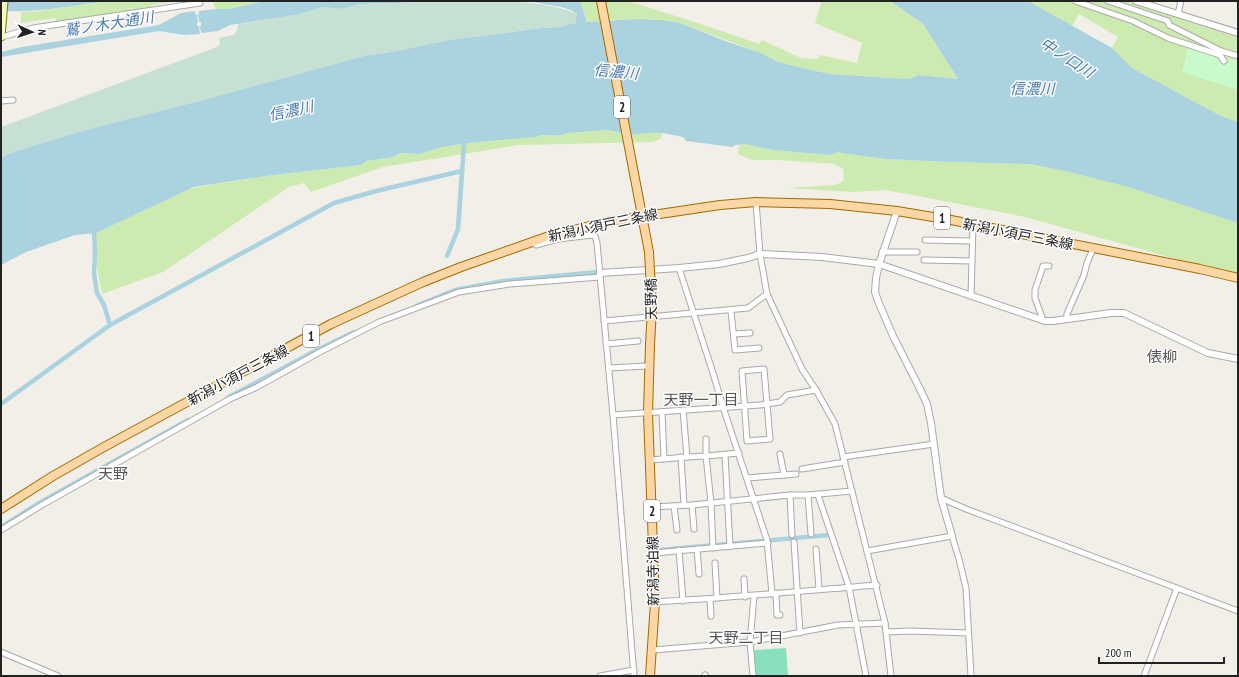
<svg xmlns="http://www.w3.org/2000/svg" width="1239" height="677" viewBox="0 0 1239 677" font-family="'PT Sans Narrow','Noto Sans JP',sans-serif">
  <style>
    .grass { fill: #cdebb0 }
    .wetland { fill: #c6e0d4 }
    .park { fill: #c8facc }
    .pitch { fill: #88e0be }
    .water { fill: #aad3df }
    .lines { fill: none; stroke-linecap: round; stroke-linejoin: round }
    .canal { stroke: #aad3df; stroke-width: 4.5 }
    .minor-casing { stroke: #a9a9a9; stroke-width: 7 }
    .tertiary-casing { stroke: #a9a9a9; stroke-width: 8 }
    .secondary-casing { stroke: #707d05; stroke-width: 9 }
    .primary-casing { stroke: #a06b00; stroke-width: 10 }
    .minor { stroke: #fff; stroke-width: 5 }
    .tertiary { stroke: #fff; stroke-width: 6 }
    .secondary { stroke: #f7fabf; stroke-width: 7 }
    .primary { stroke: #fcd6a4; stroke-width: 8 }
    .primary-bridge-casing { stroke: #a06b00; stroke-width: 10; stroke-linecap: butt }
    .primary-bridge { stroke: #fcd6a4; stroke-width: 8 }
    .labels { text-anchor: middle; stroke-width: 3; stroke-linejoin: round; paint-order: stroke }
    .shield { fill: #fff; stroke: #646464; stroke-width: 1 }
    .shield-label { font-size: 13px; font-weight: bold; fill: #222 }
    .street-label { font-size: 14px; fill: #222; stroke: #fff }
    .water-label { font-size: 15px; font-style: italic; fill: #4a7aab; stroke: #fff }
    .neighbourhood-label { font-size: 15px; fill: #555; stroke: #fff }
  </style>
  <rect width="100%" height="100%" fill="#f2efe9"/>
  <g class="grass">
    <path d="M106 1H180L152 5 151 8 56 22 55 18 21 23V12L39 11Z"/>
    <path d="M212 1H265L228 9H216Z"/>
    <path d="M580 1H628L704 25 759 44 762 40 801 58 817 59 820 55 857 63 862 43 815 23 821 3 819 1H890L923 24 958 79 919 75 909 79 830 74 807 69 778 62 761 53 680 23 661 20 637 19 587 22Z"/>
    <path d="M1028 1H1128L1238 37V122L1221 116 1132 68 1112 48 1118 37 1079 14 1072 26Z"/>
    <path d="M608 130 631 135 646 133H663L660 139 653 142 519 145 383 167 311 192 304 183 289 187 163 272 102 294 97 268 96 233 192 188 273 175 362 165 366 161 394 157 400 153 420 154 442 147 469 143 536 137C545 132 557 139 565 133Z"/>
    <path d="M744 144 773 150 831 155 840 151 842 153 885 159 947 162 1030 164 1065 171 1128 187 1238 223V274L1202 266 1025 217 908 194 884 190 854 192 787 188 834 185 840 183 844 179 843 169 834 164 780 160H752L738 154 739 145Z"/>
  </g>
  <path class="wetland" d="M458 1C494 1 545 0 577 14L575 24H569L562 27 542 28 449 40 397 51 364 56 199 101 82 131 13 152 1 158V149L2 148 1 127 217 47 220 44 219 38 234 35 237 30 238 24 295 15 324 7 340 9 362 4Z"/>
  <path class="park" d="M1188 48 1238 61V90L1182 72Z"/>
  <path class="pitch" d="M786 648 788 676H756L754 650Z"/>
  <g class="water">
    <path d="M1 1H106C71 6 36 13 1 11Z"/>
    <path d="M265 1H580L587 22 637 19 661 20 680 23 728 42 761 53 778 62 807 69 830 74 909 79 919 75 958 79 923 24 890 1H1028L1112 48 1132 68 1221 116 1238 122V223L1128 187 1065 171 1030 164 947 162 885 159 841 153 840 151 831 155 773 150 744 144 735 145 733 147 686 141 683 137 663 133H646L631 135 608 130 566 133C557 139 545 132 536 137L469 143 442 147 420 154 400 153 394 157 366 161 362 165 273 175 194 187 96 233 75 235 26 252 1 265V158L13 152 82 131 199 101 364 56 397 51 449 40 542 28 562 27 569 24H575L577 14 571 10 561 7 533 2 458 1 362 4 340 9 324 7 295 15 230 25 218 31 201 33 200 26H201V22H199L198 14H199V11L216 9H228Z"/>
    <path d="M195 11V14H197L198 22 197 23V26H199L200 34 184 35 159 31 1 57V52L22 47 159 25 181 13Z"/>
  </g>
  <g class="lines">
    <g class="canal">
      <path d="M447 256 458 229 464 144"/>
      <path d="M416 306 455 290 503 281 598 272"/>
      <path d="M110 325 334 203 376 191 462 171"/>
      <path d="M227 398 317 350 354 332"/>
      <path d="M1 404 110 325 104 305 97 293 94 273 95 252 94 233"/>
      <path d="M3 526 39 503 188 420"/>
      <path d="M659 550 829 535"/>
    </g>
    <g class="minor-casing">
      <g id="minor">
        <path d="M1075 1 1133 21 1168 38 1220 55 1221 51"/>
        <path d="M1108 1 1168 21 1169 25 1221 51 1238 56"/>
        <path d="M1178 14 1181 1"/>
        <path d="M2 37 33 28 200 3"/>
        <path d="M1220 55 1224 61"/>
        <path d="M1 101 13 100"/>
        <path d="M756 202 760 254 767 294 802 369 816 390 835 424 885 623 891 676"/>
        <path d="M925 240 972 241"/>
        <path d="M532 242 536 245 558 239 592 235 595 236 597 243 613 415 634 676"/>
        <path d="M882 252H917"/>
        <path d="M924 260 972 261"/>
        <path d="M679 268 713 373 723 407 767 540 772 594"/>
        <path d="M971 296 973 225"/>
        <path d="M731 311 735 350 759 348"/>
        <path d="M1067 319V314L1084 275 1087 263 1093 249"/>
        <path d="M1043 320 1035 298V290L1043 266H1049"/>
        <path d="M604 321 748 308 767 294"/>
        <path d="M734 334 750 333"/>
        <path d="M606 344 638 341"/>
        <path d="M609 368 646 366"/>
        <path d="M764 369 770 439 747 441 742 371Z"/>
        <path d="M662 412 664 459"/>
        <path d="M613 415 760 405 780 402 787 395 816 390"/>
        <path d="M725 455 730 546"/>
        <path d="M681 457 684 505"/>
        <path d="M687 457 706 456V439"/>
        <path d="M843 457 934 444"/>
        <path d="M650 460 687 457 683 410"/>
        <path d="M802 469 845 462"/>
        <path d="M784 475 796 474"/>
        <path d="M747 478 784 475 780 454"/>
        <path d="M790 495 792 535"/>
        <path d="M808 495 811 534"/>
        <path d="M818 495 849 587 866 676"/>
        <path d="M941 498 966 509 1238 611"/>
        <path d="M692 505 694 529"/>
        <path d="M674 506 677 530"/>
        <path d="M651 507 692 505 790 495H808L852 491"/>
        <path d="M1 530 42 505 230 399 257 387 318 353 379 322 459 292 510 284 600 277"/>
        <path d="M794 542 800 633"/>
        <path d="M713 548 711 503 706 456 739 453"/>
        <path d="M697 549 699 574"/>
        <path d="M816 549 819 589"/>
        <path d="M679 550 683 601"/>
        <path d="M867 551 952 536 959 559 966 588 971 676"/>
        <path d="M654 553 768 543"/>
        <path d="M715 563 717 598"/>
        <path d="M744 579 745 597"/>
        <path d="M776 593 777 615H780"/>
        <path d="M710 599 711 616"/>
        <path d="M655 602C729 598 803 591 877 585"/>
        <path d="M886 632 910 631 968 633"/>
        <path d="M653 650 750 642 838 625 885 623"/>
        <path d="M1 652 58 676"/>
        <path d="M705 675 706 676"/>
        <path d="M600 676 634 670"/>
        <path d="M753 676 750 642 754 596"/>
        <path d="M1144 676 1177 588"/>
      </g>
    </g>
    <g class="tertiary-casing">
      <g id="tertiary">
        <path d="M1136 1 1238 33"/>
        <path d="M897 211 879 264 876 278 875 292 878 301 893 336 919 387 927 404 931 423 941 498 952 536"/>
        <path d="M600 273 679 268 719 264 748 258 760 254 822 257 879 264 1045 321H1053L1111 313H1124L1208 353 1238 359"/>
      </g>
    </g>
    <g class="secondary-casing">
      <path id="secondary" d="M1 37 4 1"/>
    </g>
    <g class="primary-casing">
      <g id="primary">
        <path d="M601 1 649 252"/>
        <path d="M650 345 648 413 655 602 650 676"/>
        <path d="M1 509 53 476 104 447 331 324 423 282 461 267 549 236 606 222 720 205 756 202 830 204 897 211 951 220 1200 269 1238 278"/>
      </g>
    </g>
    <use href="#minor" class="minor"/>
    <use href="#tertiary" class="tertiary"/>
    <use href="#secondary" class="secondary"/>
    <use href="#primary" class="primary"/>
    <g class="primary-bridge-casing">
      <path id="primary-bridge" d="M649 252 652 308 650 345"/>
    </g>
    <use href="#primary-bridge" class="primary-bridge"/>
  </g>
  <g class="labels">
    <g class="shield">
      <rect x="614" y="96" width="16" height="22" rx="3"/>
      <rect x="934" y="207" width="16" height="22" rx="3"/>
      <rect x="303" y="325" width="16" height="22" rx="3"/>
      <rect x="644" y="500" width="16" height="22" rx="3"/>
    </g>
    <g class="shield-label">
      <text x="622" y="112">2</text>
      <text x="942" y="223">1</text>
      <text x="311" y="341">1</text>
      <text x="652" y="516">2</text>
    </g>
    <g class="street-label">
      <text transform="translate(603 225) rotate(-12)" y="5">新潟小須戸三条線</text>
      <text transform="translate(1018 234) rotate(11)" y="5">新潟小須戸三条線</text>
      <text transform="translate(651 299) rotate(-91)" y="5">天野橋</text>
      <text transform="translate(238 375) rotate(-28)" y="5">新潟小須戸三条線</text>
      <text transform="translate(653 571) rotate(-91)" y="5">新潟寺泊線</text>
    </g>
    <g class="water-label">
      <text transform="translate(109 24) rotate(-9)" y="5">鷲ノ木大通川</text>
      <text transform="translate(1067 58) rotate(33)" y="5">中ノ口川</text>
      <text transform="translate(616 72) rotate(5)" y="5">信濃川</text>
      <text x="1032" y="94">信濃川</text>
      <text transform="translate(291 111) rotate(-12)" y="5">信濃川</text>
    </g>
    <g class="neighbourhood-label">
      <text x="1162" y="362">俵柳</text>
      <text x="701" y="405">天野一丁目</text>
      <text x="113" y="479">天野</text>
      <text x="746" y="643">天野二丁目</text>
    </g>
  </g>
  <rect width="1239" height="677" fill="none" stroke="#222222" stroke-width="4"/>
  <g transform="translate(32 32) rotate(93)" stroke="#ffffff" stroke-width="3" paint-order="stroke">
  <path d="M0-3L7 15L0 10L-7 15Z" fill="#222222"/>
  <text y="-6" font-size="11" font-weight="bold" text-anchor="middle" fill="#222222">N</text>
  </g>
  <path d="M1099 657v6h125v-6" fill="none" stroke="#222222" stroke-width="2"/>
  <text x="1105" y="657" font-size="12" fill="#222222" stroke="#ffffff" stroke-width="3" paint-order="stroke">200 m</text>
</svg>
